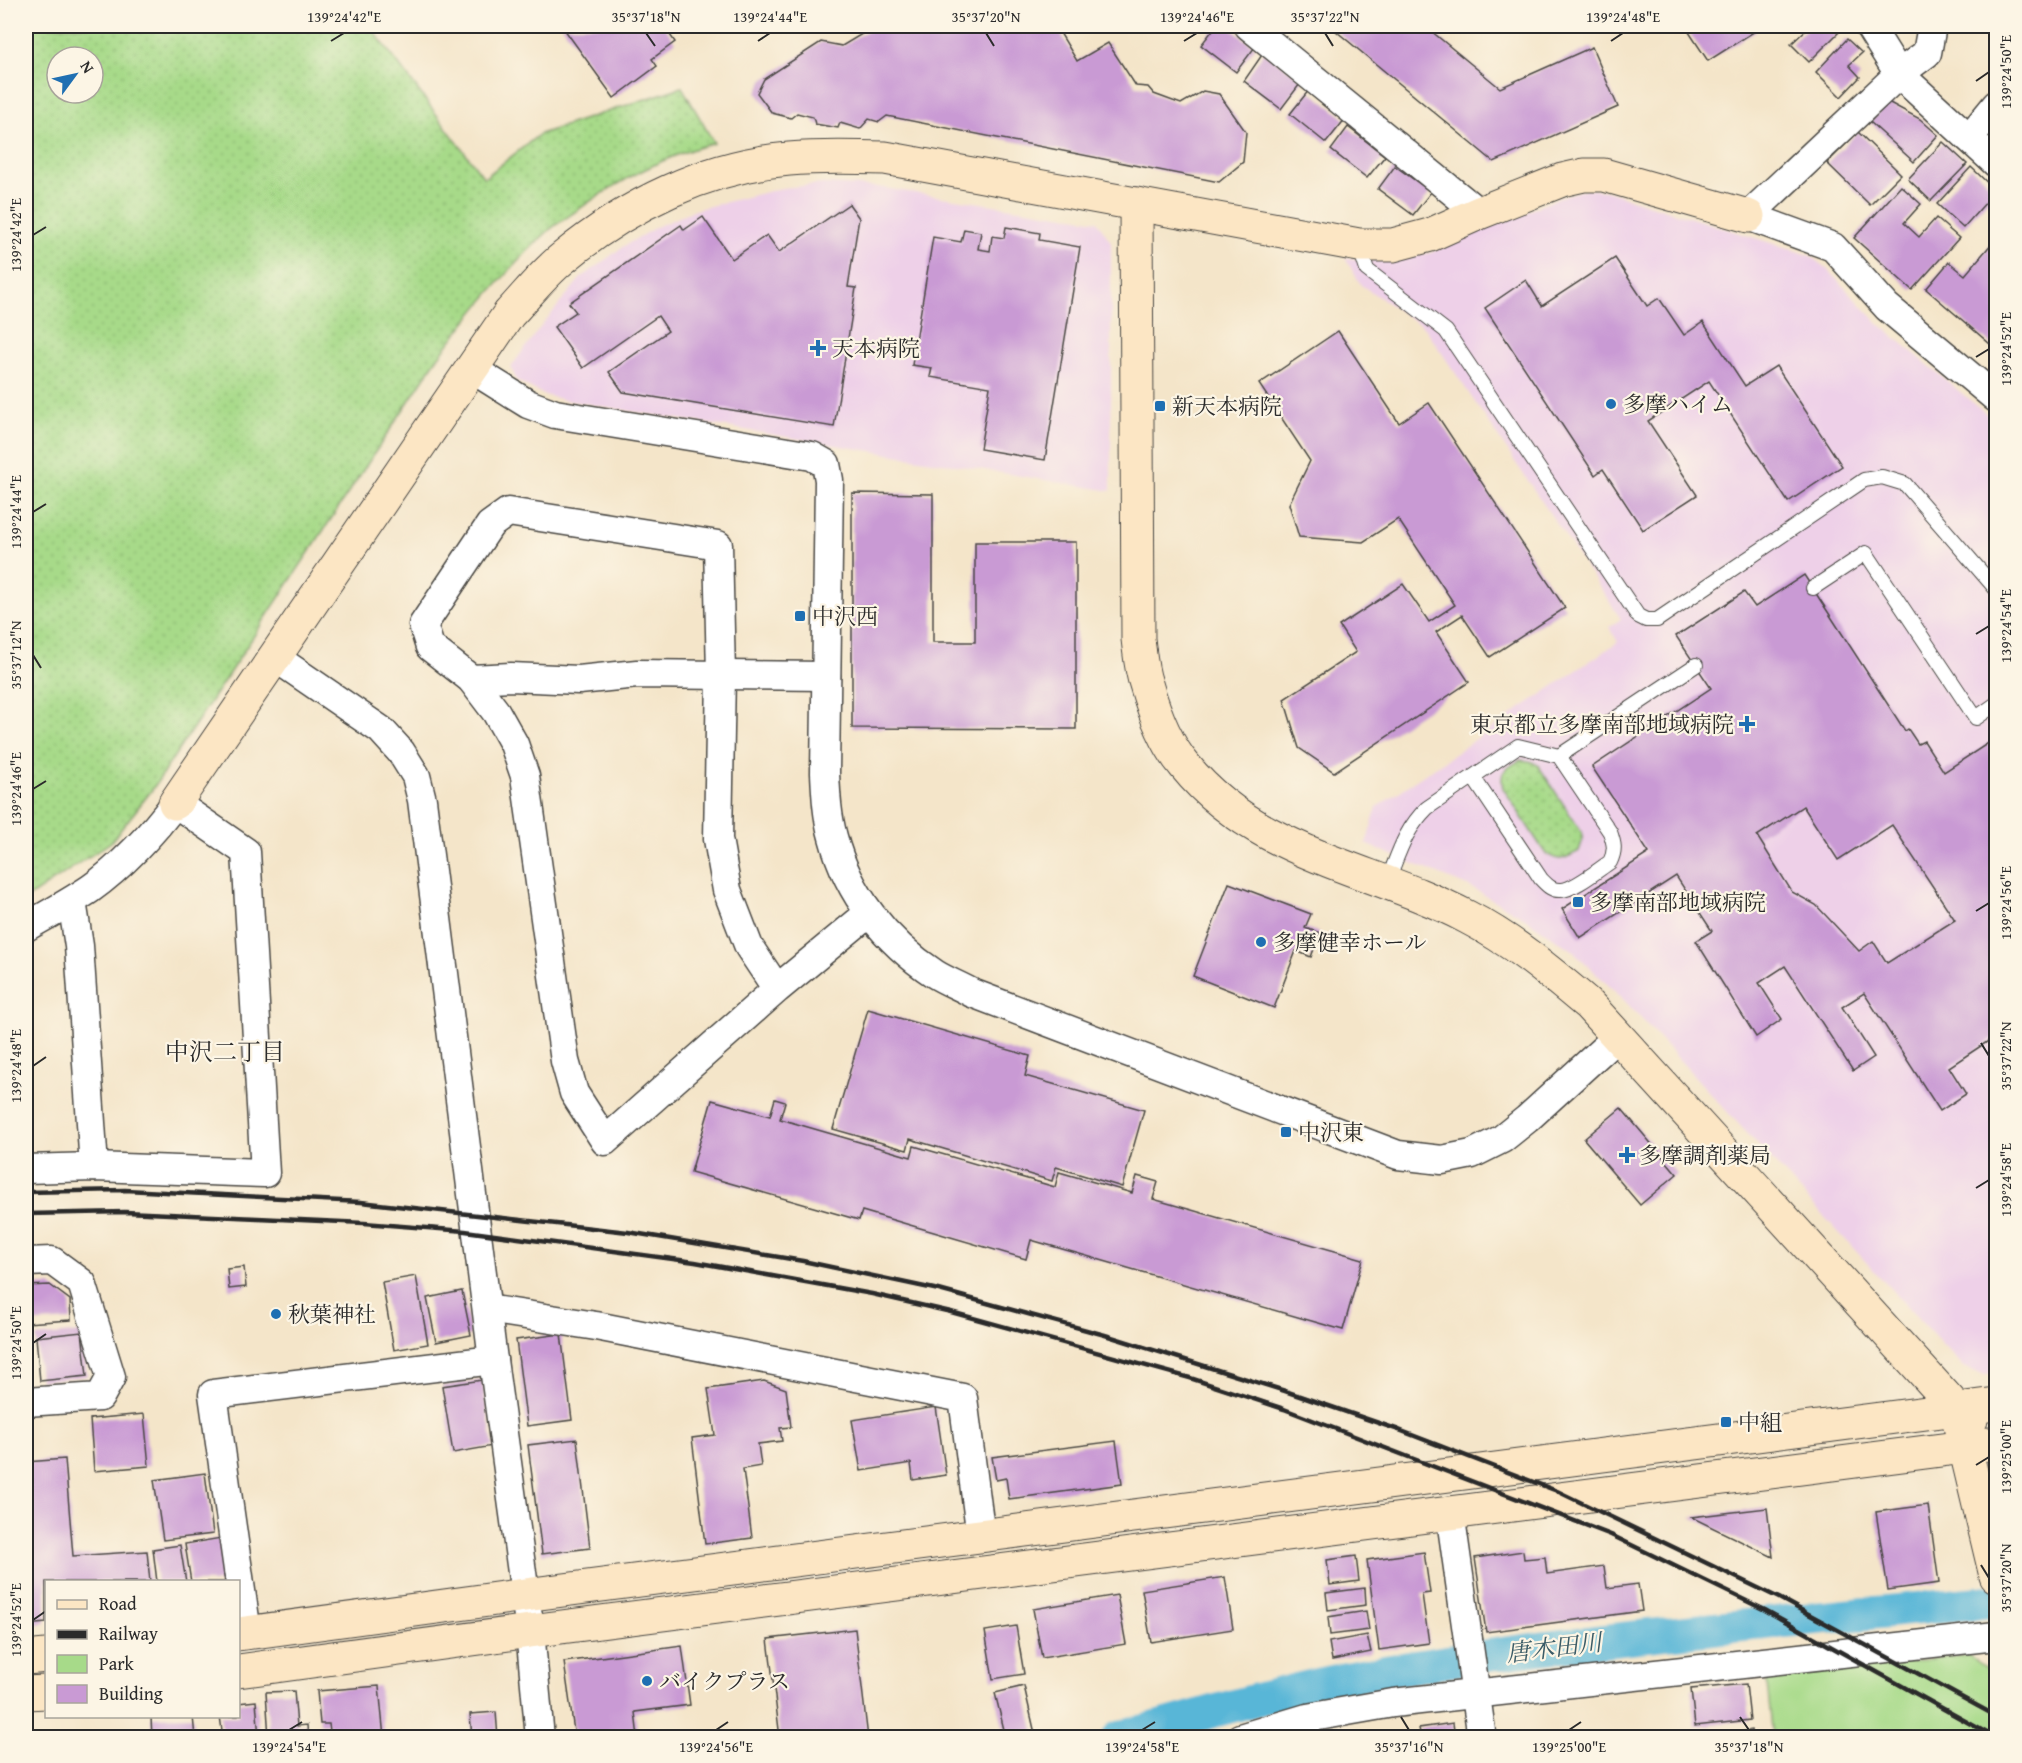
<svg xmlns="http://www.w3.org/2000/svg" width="2022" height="1763" viewBox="0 0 2022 1763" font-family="'Gentium Book Plus','Noto Serif JP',serif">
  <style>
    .built { fill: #eed0e8 }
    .grass { fill: url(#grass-dots); stroke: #69825a; stroke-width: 1.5; fill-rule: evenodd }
    .green { fill: #a7da89; stroke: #69825a; stroke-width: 1.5 }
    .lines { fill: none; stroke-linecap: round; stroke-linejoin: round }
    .canal { stroke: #59b6d7; stroke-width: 33 }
    .building { fill: #c99ad4; fill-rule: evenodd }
    .lane-casing { stroke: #494743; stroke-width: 16 }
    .street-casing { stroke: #494743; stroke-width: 31 }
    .secondary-casing { stroke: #494743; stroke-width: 35 }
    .lane { stroke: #fff; stroke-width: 14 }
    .street { stroke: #fff; stroke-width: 28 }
    .secondary { stroke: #fce6c4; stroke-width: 33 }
    .rail { stroke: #2b2b2b; stroke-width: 4.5 }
    .ticks { fill: none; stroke: #2b2b2b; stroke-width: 2 }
    .poi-dot { fill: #1f6fb2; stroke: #fcf5e5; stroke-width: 2 }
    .labels { text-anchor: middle; stroke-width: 4.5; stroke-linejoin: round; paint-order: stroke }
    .poi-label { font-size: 22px; fill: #2b2b2b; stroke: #fcf5e5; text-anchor: start }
    .neighbourhood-label { font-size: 24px; fill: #2b2b2b; stroke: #fcf5e5 }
    .water-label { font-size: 24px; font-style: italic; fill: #3b5c67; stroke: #fcf5e5 }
    .neatline { fill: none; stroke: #2b2b2b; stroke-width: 2 }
    .ticks-label { font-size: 15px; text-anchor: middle; fill: #2b2b2b }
  </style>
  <defs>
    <pattern id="grass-dots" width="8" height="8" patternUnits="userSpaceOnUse" patternTransform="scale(1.5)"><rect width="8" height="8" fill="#a7da89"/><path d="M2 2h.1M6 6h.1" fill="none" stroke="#90bb76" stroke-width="1.8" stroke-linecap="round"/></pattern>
  </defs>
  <rect width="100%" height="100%" fill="#fcf5e5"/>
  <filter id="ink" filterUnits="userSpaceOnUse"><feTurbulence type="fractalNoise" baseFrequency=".0167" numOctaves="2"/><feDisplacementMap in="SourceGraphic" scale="12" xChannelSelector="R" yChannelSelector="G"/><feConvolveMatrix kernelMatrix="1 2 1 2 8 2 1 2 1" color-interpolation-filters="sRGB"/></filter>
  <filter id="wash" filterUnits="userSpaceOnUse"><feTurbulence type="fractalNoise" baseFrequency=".008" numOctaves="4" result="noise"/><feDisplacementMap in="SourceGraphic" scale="24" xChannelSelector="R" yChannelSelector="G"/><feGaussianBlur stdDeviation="1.35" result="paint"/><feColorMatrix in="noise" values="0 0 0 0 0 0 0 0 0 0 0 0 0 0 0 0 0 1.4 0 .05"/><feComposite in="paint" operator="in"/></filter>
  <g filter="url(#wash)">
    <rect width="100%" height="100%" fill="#f4e5c9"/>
    <g class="built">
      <path d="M824 184 877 187 1097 221 1111 242V491L564 400 544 395 516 380 511 367 539 329 580 279 621 248 656 227 698 209 783 188Z"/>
      <path d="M1586 189 1606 191 1809 255 1828 270 1879 324 1996 422V1374L1983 1375 1963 1367 1625 1001 1573 951 1525 918 1472 888 1366 844 1377 807 1618 642 1609 627 1621 619 1425 328 1361 285 1345 258 1385 261 1430 253 1561 197Z"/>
    </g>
    <g class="grass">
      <path d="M26 26H370L484 178 540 134 682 87 714 143C663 156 615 183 572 214 562 221 551 227 543 236 503 274 469 317 436 360L152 790 111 842 26 899ZM57 57H93V93H57Z"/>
      <path d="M1520 760 1530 761 1538 765 1582 833V842L1579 851C1564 859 1560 863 1545 853L1503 788C1499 770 1506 769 1520 760Z"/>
    </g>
    <path class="green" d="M1968 1655 1988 1669 1996 1701V1737H1773L1766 1676Z"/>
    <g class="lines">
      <path class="canal" d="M1118 1738C1200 1716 1282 1690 1365 1675 1574 1638 1786 1622 1996 1601"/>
    </g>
    <g id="blocks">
      <g class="building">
        <path d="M562 26H664L675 42 652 59 657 66 614 98Z"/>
        <path d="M875 26H915L920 32 930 26H1056L1077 61 1108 43 1136 86 1148 87 1154 94 1181 104 1203 91 1219 94 1246 132 1243 162 1219 182 887 116 879 122 869 119 860 129 840 123 838 128 815 124 813 117 797 113 791 118 772 113 757 93 764 79 821 42 842 46Z"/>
        <path d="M1216 26H1227L1255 47 1236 72 1201 45Z"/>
        <path d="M1330 26H1425L1500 88 1592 47 1618 107 1494 162Z"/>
        <path d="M1685 26H1763L1708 61Z"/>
        <path d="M1810 26H1841L1843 28 1809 62 1791 44Z"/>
        <path d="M1847 39 1862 53 1849 65 1860 77 1841 97 1816 72Z"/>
        <path d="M1264 52 1303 80 1281 109 1244 81Z"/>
        <path d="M1309 90 1345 119 1326 143 1290 114Z"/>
        <path d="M1888 102 1920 119 1938 135 1914 162 1870 122Z"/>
        <path d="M1348 127 1385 156 1367 178 1331 150Z"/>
        <path d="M1858 132 1901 174 1870 205 1827 163Z"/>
        <path d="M1943 142 1967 164 1931 201 1908 179Z"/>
        <path d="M1395 166 1431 192 1413 215 1378 189Z"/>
        <path d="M1971 167 1996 191 1963 228 1937 204Z"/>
        <path d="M1901 186 1921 204 1904 223 1919 237 1936 218 1959 238 1912 290 1854 238Z"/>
        <path d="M849 204 859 218 848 287 856 288 834 427 623 392 609 372 668 331 658 316 583 368 554 327 576 312 569 303 681 225 684 230 703 217 732 259 767 235 779 252Z"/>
        <path d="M1006 227 1040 233 1039 240 1080 247 1045 460 980 449 990 387 930 377 932 368 912 365 933 237 961 242 964 229 981 232 978 249 990 251 992 236 1004 238Z"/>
        <path d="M1993 242 1996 244V349L1926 289 1949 262 1965 275Z"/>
        <path d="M1615 258 1647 306 1659 298 1684 335 1703 322 1745 386 1776 366 1842 466 1788 502 1709 381 1648 421 1697 495 1643 530 1603 469 1595 475 1485 308 1526 280 1542 306Z"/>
        <path d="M1338 331 1399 423 1429 403 1565 608 1490 657 1462 615 1436 632 1469 682 1334 772 1299 748 1284 699 1356 652 1339 626 1403 584 1429 622 1455 605 1398 519 1363 542 1299 537 1289 504 1310 461 1259 384Z"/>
        <path d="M852 493 933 494V642H975V542H1076V729L852 728Z"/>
        <path d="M1804 575 1905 731 1908 729 1918 744 1924 741 1944 772 1996 738V1036L1949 1067 1966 1094 1940 1111 1864 993 1842 1007 1874 1057 1853 1071 1785 966 1759 983 1782 1019 1756 1037 1696 941 1712 931 1676 876 1580 938 1562 909 1649 853 1592 767 1711 688 1676 636 1744 592 1755 607ZM1803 806 1838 860 1892 825 1955 920 1887 963 1873 941 1859 951 1816 905 1792 892 1757 836Z"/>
        <path d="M1229 883 1311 914 1305 928 1320 933 1311 957 1296 951 1274 1008 1193 976Z"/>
        <path d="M868 1009 1030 1056 1025 1076 1144 1110 1122 1187 1056 1167 1052 1181 910 1139 907 1150 833 1129Z"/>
        <path d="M775 1099 785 1102 780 1119 911 1157 914 1146 1055 1187 1059 1172 1132 1193 1137 1176 1158 1182 1153 1199 1363 1259 1343 1330 1031 1240 1026 1259 862 1211 859 1220 691 1172 712 1100 770 1116Z"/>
        <path d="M1621 1108 1677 1174 1640 1205 1584 1139Z"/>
        <path d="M244 1267 246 1287 229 1289 227 1269Z"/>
        <path d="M416 1276 428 1344 394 1350 382 1282Z"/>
        <path d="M50 1285 70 1300 71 1320 26 1323V1286Z"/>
        <path d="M462 1291 471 1335 436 1342 427 1298Z"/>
        <path d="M82 1332 87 1376 40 1381 36 1337Z"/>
        <path d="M561 1334 572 1420 527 1426 516 1340Z"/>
        <path d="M482 1380 493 1446 453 1453 442 1386Z"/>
        <path d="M764 1381 786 1389 791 1427 780 1428 782 1441 758 1444 761 1466 743 1469 752 1538 705 1544 692 1438 715 1435 708 1389Z"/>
        <path d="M936 1407 946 1475 913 1480 911 1463 861 1471 852 1420Z"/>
        <path d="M144 1414 149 1466 94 1471 90 1419Z"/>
        <path d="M577 1439 590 1548 542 1554 528 1445Z"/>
        <path d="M1116 1441 1122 1484 1009 1499 1006 1478 996 1480 992 1457Z"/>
        <path d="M65 1459 73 1556 147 1551 150 1582H46V1623L26 1625V1462Z"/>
        <path d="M205 1473 213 1534 163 1540 154 1480Z"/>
        <path d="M1928 1505 1939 1583 1888 1590 1876 1512Z"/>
        <path d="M1767 1508 1773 1557 1691 1517Z"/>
        <path d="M221 1538 228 1582H191L185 1544Z"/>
        <path d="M180 1545 186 1582H157L153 1549Z"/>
        <path d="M1523 1551 1524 1559 1545 1557 1547 1574 1604 1566 1607 1588 1638 1584 1642 1611 1486 1632 1475 1558Z"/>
        <path d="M1424 1552 1430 1593 1422 1594 1429 1643 1379 1650 1367 1560Z"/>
        <path d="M1356 1556 1359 1581 1330 1585 1327 1560Z"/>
        <path d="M1225 1577 1233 1629 1151 1642 1142 1590Z"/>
        <path d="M1365 1588 1366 1605 1328 1610 1326 1593Z"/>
        <path d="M1117 1595 1126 1644 1042 1658 1033 1609Z"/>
        <path d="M1366 1611 1369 1630 1330 1635 1328 1617Z"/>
        <path d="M1016 1626 1024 1674 993 1679 985 1631Z"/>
        <path d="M855 1629 868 1738H780L768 1639Z"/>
        <path d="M1367 1635 1371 1652 1332 1660 1329 1642Z"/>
        <path d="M682 1646 690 1705 635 1712 638 1738H575L564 1662Z"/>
        <path d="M1746 1684 1750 1720 1695 1726 1691 1689Z"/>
        <path d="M379 1686 384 1738H331L329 1724H320L317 1691Z"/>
        <path d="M1024 1686 1036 1738H1006L995 1693Z"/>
        <path d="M294 1691 297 1726 307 1725 308 1738H269L266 1692Z"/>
        <path d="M256 1701 259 1738H223L220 1716H238V1703Z"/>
        <path d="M496 1712 498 1738H472L470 1714Z"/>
        <path d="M193 1716 195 1738H152L151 1717Z"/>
        <path d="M1453 1723 1455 1738H1421L1419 1728Z"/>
        <path d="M1752 1730 1753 1738H1735L1734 1733Z"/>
      </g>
    </g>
  </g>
  <g filter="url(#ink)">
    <use href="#blocks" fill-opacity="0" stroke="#494743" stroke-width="1.5"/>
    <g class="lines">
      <g class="lane-casing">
        <g id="lane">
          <path d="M1359 245 1367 270 1446 331 1638 616 1646 620H1657L1864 480 1882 477 1905 484 1996 589"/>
          <path d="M1813 588 1866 553 1976 718 1996 704"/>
          <path d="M1559 756 1696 665"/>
          <path d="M1387 882C1399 853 1404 831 1427 808L1518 746 1559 756 1610 832C1614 843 1616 850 1610 862 1599 869 1574 890 1561 890 1552 891 1547 885 1541 879L1473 777"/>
        </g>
      </g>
      <g class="street-casing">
        <g id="street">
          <path d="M1249 26 1479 213"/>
          <path d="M1869 26 1899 74 1996 163"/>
          <path d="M1932 26 1927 53 1899 74 1748 216 1833 247 1887 307 1996 398"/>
          <path d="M1969 138 1996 105"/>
          <path d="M472 369 528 404 555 414 812 456 826 464 829 480 825 773C826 794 827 816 833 837 848 894 886 942 935 974 946 981 960 986 972 993L1398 1155 1442 1160 1472 1154 1502 1139 1527 1119 1618 1036"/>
          <path d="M276 658 381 730 401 752 416 776 422 800 493 1360 530 1631 540 1738"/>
          <path d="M471 679 511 677 579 680 637 674 826 676"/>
          <path d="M72 901 79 946 94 1167"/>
          <path d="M26 927C47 915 69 903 90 889 120 868 154 832 175 803L246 852 265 1173 94 1167 26 1169"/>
          <path d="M777 989 749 947 727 890 718 839 721 675 718 545 508 512 490 525 423 625 430 647 471 679 496 712 514 744 525 776 565 1061 574 1093 605 1141 777 989 869 913"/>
          <path d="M26 1262 52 1261 82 1283 111 1377 100 1397 26 1402"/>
          <path d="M487 1309 596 1326 963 1398 981 1537"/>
          <path d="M1450 1512 1482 1738"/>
          <path d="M247 1633 213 1394 493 1360"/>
          <path d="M1240 1738 1307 1718 1393 1703 1996 1636"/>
        </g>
      </g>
      <g class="secondary-casing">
        <g id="secondary">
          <path d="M1136 204 1138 639C1140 654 1141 670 1146 684 1154 712 1166 744 1185 766 1256 854 1371 867 1467 917 1512 940 1550 972 1589 1005L1957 1409 1971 1420"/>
          <path d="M175 803 509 314C526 296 543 274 563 258 627 205 706 166 789 159 821 156 853 157 885 158L1359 245H1393L1430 235 1479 213 1562 180 1584 175H1604L1748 216"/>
          <path d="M1960 1426 1996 1576"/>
          <path d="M238 1634 525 1595 1996 1404"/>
          <path d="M26 1658 46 1656"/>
          <path d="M238 1671 530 1631 1996 1443"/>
          <path d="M26 1693 46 1692"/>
        </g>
      </g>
      <use href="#lane" class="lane"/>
      <use href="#street" class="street"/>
      <use href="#secondary" class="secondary"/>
      <g class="rail">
        <path d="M26 1192 125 1190 361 1202 628 1232 803 1261 939 1290 1105 1335 1285 1391 1399 1430 1557 1491 1779 1598 1996 1716"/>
        <path d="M26 1214 125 1212 364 1223 465 1231 695 1262 872 1294 951 1312 1190 1378 1284 1409 1611 1535 1765 1610 1996 1738"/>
      </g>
    </g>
  </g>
  <path class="ticks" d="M646 33 655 46M986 33 994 46M1325 33 1333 46M331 41 344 33M758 41 770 33M1184 41 1197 33M1611 41 1623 33M1976 81 1989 72M33 235 46 227M1976 357 1989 349M33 512 46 504M1976 634 1989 626M33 655 41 668M33 789 46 781M1976 911 1989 903M1981 1043 1989 1056M33 1066 46 1057M1976 1188 1989 1180M33 1343 46 1334M1976 1465 1989 1457M1981 1565 1989 1578M33 1620 46 1611M1401 1717 1409 1730M1740 1717 1749 1730M289 1730 302 1722M716 1730 728 1722M1142 1730 1155 1722M1569 1730 1581 1722"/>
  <g class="poi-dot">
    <path d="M815 339h6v6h6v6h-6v6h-6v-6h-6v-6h6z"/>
    <circle cx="1611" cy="404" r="6"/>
    <rect x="1154" y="400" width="12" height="12" rx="3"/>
    <rect x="794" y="610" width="12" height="12" rx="3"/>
    <path d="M1744 715h6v6h6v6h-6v6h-6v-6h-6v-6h6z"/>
    <rect x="1572" y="896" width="12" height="12" rx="3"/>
    <circle cx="1261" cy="942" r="6"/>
    <rect x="1280" y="1126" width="12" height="12" rx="3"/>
    <path d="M1624 1146h6v6h6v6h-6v6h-6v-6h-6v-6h6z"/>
    <circle cx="276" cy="1314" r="6"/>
    <rect x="1720" y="1416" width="12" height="12" rx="3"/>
    <circle cx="647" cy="1681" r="6"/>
  </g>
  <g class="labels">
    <g class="poi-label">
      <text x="832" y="356">天本病院</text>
      <text x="1623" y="412">多摩ハイム</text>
      <text x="1172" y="414">新天本病院</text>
      <text x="812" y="624">中沢西</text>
      <text x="1734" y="732" text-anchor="end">東京都立多摩南部地域病院</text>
      <text x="1590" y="910">多摩南部地域病院</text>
      <text x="1273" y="950">多摩健幸ホール</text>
      <text x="1298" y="1140">中沢東</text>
      <text x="1639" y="1163">多摩調剤薬局</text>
      <text x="288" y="1322">秋葉神社</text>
      <text x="1738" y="1430">中組</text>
      <text x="659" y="1689">バイクプラス</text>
    </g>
    <g class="neighbourhood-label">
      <text x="225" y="1060">中沢二丁目</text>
    </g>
    <g class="water-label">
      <text transform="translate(1554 1648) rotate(-7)" y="8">唐木田川</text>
    </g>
  </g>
  <rect width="2022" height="1763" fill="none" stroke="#fcf5e5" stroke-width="66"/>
  <rect x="45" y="1580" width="195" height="138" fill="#fcf5e5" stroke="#a8a49b" stroke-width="1.5"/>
  <rect x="57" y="1600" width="30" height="9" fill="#fce6c4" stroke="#a8a49b" stroke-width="1.5"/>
  <text x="99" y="1610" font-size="18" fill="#2b2b2b">Road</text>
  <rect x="57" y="1630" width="30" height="9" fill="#2b2b2b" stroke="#a8a49b" stroke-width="1.5"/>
  <text x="99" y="1640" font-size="18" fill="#2b2b2b">Railway</text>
  <rect x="57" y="1655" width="30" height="18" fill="#a7da89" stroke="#a8a49b" stroke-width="1.5"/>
  <text x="99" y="1670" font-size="18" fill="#2b2b2b">Park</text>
  <rect x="57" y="1685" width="30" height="18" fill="#c99ad4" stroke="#a8a49b" stroke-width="1.5"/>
  <text x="99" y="1700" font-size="18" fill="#2b2b2b">Building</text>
  <g transform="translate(75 75) rotate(57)"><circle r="28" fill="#fcf5e5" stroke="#a8a49b" stroke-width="1.5"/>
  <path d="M0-4.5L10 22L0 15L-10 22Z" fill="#1f6fb2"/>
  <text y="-9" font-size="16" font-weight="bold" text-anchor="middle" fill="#2b2b2b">N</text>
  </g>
  <rect x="33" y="33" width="1956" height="1697" class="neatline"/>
  <g class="ticks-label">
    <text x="344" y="22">139°24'42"E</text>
    <text x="646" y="22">35°37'18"N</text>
    <text x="770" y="22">139°24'44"E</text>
    <text x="986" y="22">35°37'20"N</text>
    <text x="1197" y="22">139°24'46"E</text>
    <text x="1325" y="22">35°37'22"N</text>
    <text x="1623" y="22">139°24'48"E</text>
    <text transform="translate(2006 72) rotate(-90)" y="5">139°24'50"E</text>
    <text transform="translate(16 235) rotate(-90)" y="5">139°24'42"E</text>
    <text transform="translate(2006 349) rotate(-90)" y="5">139°24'52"E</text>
    <text transform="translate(16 512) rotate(-90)" y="5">139°24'44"E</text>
    <text transform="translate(2006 626) rotate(-90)" y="5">139°24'54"E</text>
    <text transform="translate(16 655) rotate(-90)" y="5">35°37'12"N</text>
    <text transform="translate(16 789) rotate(-90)" y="5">139°24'46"E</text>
    <text transform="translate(2006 903) rotate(-90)" y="5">139°24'56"E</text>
    <text transform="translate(2006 1056) rotate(-90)" y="5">35°37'22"N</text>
    <text transform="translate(16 1066) rotate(-90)" y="5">139°24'48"E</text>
    <text transform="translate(2006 1180) rotate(-90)" y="5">139°24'58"E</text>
    <text transform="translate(16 1343) rotate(-90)" y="5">139°24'50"E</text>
    <text transform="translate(2006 1457) rotate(-90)" y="5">139°25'00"E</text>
    <text transform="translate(2006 1578) rotate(-90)" y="5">35°37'20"N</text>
    <text transform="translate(16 1620) rotate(-90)" y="5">139°24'52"E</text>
    <text x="289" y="1752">139°24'54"E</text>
    <text x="716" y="1752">139°24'56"E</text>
    <text x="1142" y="1752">139°24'58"E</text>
    <text x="1409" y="1752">35°37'16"N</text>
    <text x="1569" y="1752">139°25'00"E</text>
    <text x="1749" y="1752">35°37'18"N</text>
  </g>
</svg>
